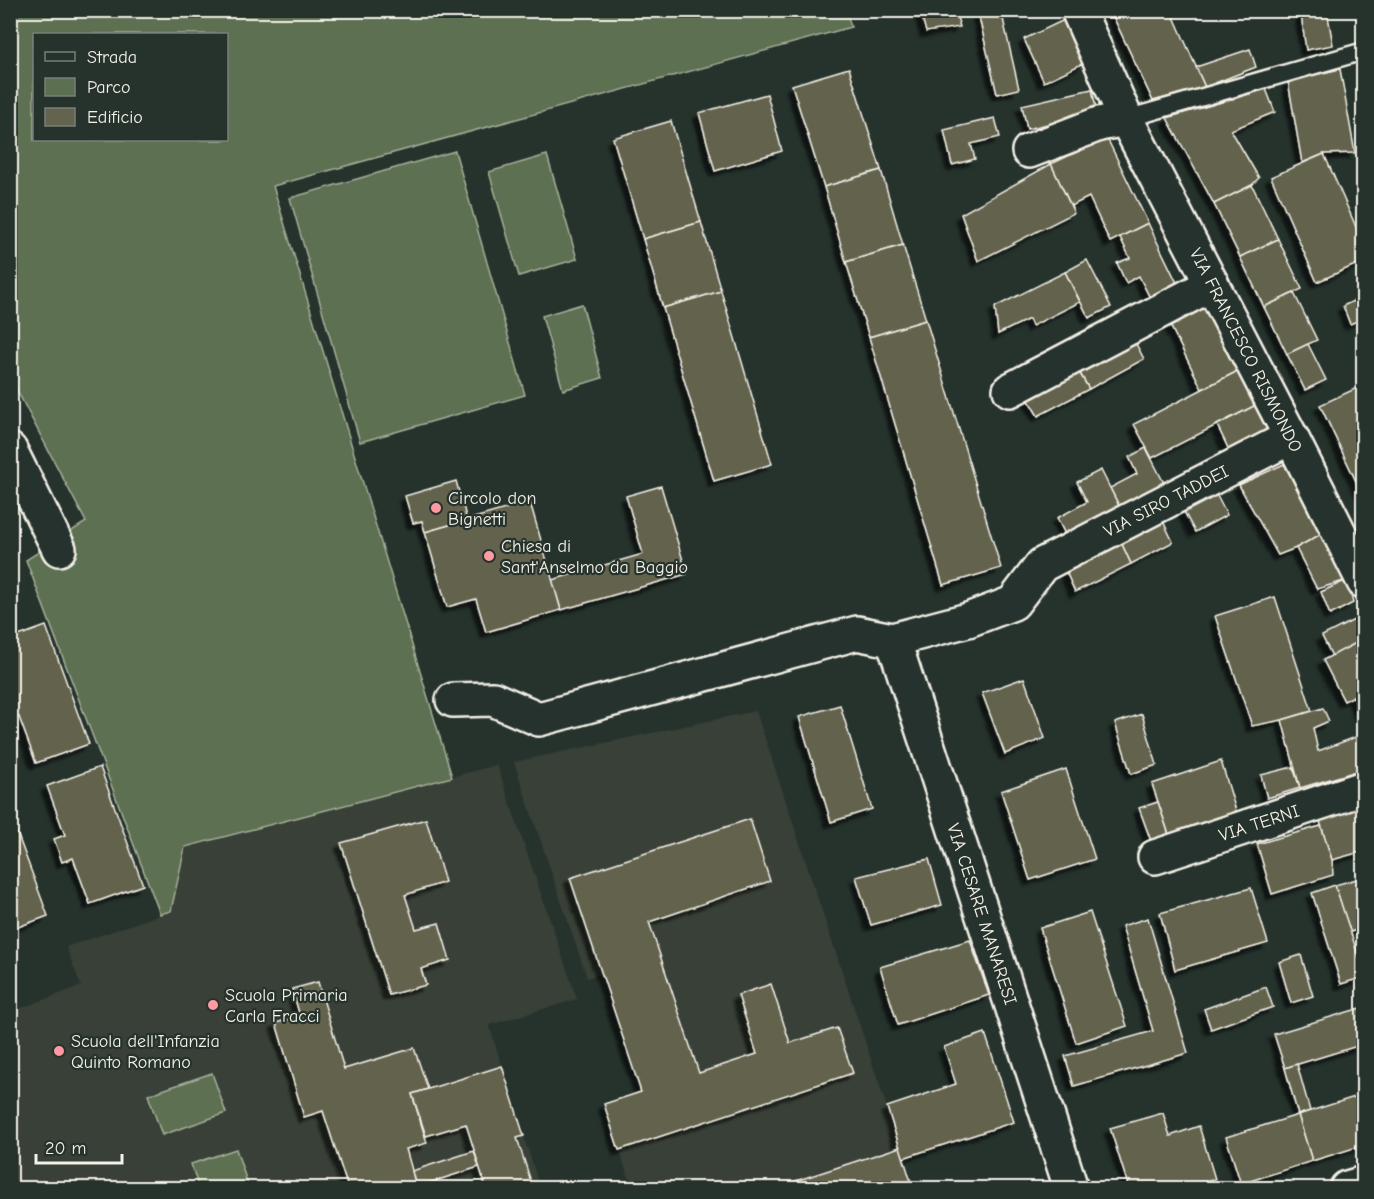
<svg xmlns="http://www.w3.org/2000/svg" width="1374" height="1199" viewBox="0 0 1374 1199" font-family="'Comic Neue',sans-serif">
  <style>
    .built { fill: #394137 }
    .green { fill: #5d6f51; stroke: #a8b09c; stroke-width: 1.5; fill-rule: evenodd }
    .building { fill: #64634e; stroke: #f4f1e8; stroke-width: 1.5; filter: url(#shadow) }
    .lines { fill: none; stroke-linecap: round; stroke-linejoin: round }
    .lane-casing { stroke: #f4f1e8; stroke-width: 21 }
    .street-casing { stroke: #f4f1e8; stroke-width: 38 }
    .secondary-casing { stroke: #f4f1e8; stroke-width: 38 }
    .lane { stroke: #26332d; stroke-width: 16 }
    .street { stroke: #26332d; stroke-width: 33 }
    .secondary { stroke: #26332d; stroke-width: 33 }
    .poi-dot { fill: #ff9aa2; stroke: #26332d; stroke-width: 2 }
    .labels { text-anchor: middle; stroke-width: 4.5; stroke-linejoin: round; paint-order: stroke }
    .street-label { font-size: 18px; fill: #f4f1e8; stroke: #26332d }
    .poi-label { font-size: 18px; fill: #f4f1e8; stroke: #26332d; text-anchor: start }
  </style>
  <defs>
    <filter id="shadow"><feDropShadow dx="-5.5" dy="5.5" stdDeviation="1.5" flood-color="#0009"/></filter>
  </defs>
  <rect width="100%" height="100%" fill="#26332d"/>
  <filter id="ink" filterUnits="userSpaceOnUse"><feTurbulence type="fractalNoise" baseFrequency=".0167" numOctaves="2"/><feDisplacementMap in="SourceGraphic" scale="12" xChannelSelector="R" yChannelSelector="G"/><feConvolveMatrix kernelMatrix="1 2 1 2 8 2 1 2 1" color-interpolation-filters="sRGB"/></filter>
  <g filter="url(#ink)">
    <g class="built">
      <path d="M756 711 900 1147 774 1188H632L604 1104 641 1091 602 974 587 978 514 762Z"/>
      <path d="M497 765 577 999 489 1025 540 1188H11V1012L81 986 66 947 171 911 185 847Z"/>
    </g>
    <g class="green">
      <path d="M846 10 851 27 273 186 452 777 185 847 171 911 160 914 26 560 86 522 11 379 10 11ZM34 34H226V140H34Z"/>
      <path d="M455 151 525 395 360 442 290 198Z"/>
      <path d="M547 155 577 259 519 276 489 172Z"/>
      <path d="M582 304 602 378 563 390 542 316Z"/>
      <path d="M212 1073 226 1113 162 1135 148 1095Z"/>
      <path d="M236 1149 249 1188H199L191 1164Z"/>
    </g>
    <g class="building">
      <path d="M920 10H955L960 27 926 32Z"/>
      <path d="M988 10H1001L1019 89 997 94 978 13Z"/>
      <path d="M1110 10H1171L1205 87 1153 101Z"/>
      <path d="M1319 10H1327L1333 45 1306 50 1301 14Z"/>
      <path d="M1064 20 1084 63 1044 82 1024 39Z"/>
      <path d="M1250 49 1256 67 1205 87 1196 67Z"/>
      <path d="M849 68 881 170 824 187 792 85Z"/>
      <path d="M1340 69 1355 153 1324 154 1302 163 1288 81Z"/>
      <path d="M1092 89 1097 112 1027 129 1022 105Z"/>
      <path d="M1266 89 1275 112 1231 130 1259 178 1252 185 1214 204 1167 118Z"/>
      <path d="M767 94 782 151 715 171 699 113Z"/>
      <path d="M995 118 1000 137 971 144 975 159 952 165 944 130Z"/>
      <path d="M671 121 701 222 643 239 613 138Z"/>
      <path d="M1107 138 1148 223 1110 242 1089 197 1071 206 1051 164Z"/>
      <path d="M1324 154 1364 245V261L1317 282 1271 177Z"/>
      <path d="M1051 164 1074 213 978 261 961 214Z"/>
      <path d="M881 170 903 245 846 262 824 187Z"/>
      <path d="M1252 185 1278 239 1240 257 1214 204Z"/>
      <path d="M701 222 721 291 663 308 643 239Z"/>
      <path d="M1148 223 1178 285 1150 298 1139 276 1126 283 1117 263 1130 258 1120 237Z"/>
      <path d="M1278 239 1302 289 1264 307 1240 257Z"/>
      <path d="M903 245 926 320 869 337 846 262Z"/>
      <path d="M1087 260 1111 307 1089 318 1065 272Z"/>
      <path d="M1065 272 1080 302 1032 326 1029 319 998 334 995 307Z"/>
      <path d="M721 291 772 464 714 481 663 308Z"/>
      <path d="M1294 293 1317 340 1287 354 1264 307Z"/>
      <path d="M1364 296V318L1350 324 1343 306Z"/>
      <path d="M1204 303 1238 371 1202 389 1168 321Z"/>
      <path d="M926 320 1001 568 943 585 869 337Z"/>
      <path d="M1135 342 1144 359 1089 389 1079 372Z"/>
      <path d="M1308 344 1326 380 1305 390 1287 354Z"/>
      <path d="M1238 371 1256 405 1152 458 1134 424Z"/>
      <path d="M1079 372 1089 389 1038 416 1028 399Z"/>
      <path d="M1357 388 1364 402V498L1320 405Z"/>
      <path d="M1256 405 1270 433 1230 452 1217 425Z"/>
      <path d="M1146 448 1165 485 1120 508 1110 488 1137 474 1129 457Z"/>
      <path d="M1284 464 1323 533 1296 548 1278 555 1239 485Z"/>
      <path d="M1101 470 1120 508 1066 536 1057 518 1087 502 1077 482Z"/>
      <path d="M456 481 467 520 425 532 422 521 413 523 405 496Z"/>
      <path d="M661 486 687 574 561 610 552 580 643 554 626 496Z"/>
      <path d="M1215 492 1227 515 1195 532 1182 508Z"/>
      <path d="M530 502 561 610 486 632 476 599 447 607 425 532Z"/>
      <path d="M1162 519 1173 542 1131 564 1120 540Z"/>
      <path d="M1323 533 1347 580 1317 589 1296 548Z"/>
      <path d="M1120 540 1131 564 1075 592 1064 567Z"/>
      <path d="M1347 580 1353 603 1330 615 1321 592Z"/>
      <path d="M1275 597 1312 711 1282 720 1252 726 1215 616Z"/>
      <path d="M1362 616 1364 619V639L1332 656 1322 636Z"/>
      <path d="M46 626 89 744 36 763 19 717 10 720V639Z"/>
      <path d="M1364 639V691L1344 701 1323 660Z"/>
      <path d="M1024 678 1045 738 1005 754 982 693Z"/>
      <path d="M1364 691V723L1353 696Z"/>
      <path d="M840 705 872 809 831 822 799 717Z"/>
      <path d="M1323 708 1329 721 1313 728 1318 751 1364 734V769L1300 788 1282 720Z"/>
      <path d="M1142 714 1157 765 1131 774 1115 723Z"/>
      <path d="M1221 761 1237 814 1169 835 1152 784Z"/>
      <path d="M100 767 143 885 90 904 73 858 62 862 54 839 65 835 47 786Z"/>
      <path d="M1293 767 1300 788 1267 798 1261 775Z"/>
      <path d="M1066 769 1095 859 1030 880 1001 791Z"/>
      <path d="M1158 802 1169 835 1151 841 1139 808Z"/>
      <path d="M1364 805V824H1363L1357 807Z"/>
      <path d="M1357 807 1364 826V851L1332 860 1319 818Z"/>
      <path d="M10 814 48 916 10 930Z"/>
      <path d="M426 819 445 882 405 895 416 929 439 923 450 960 421 969 426 985 389 995 341 843Z"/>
      <path d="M750 819 770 881 649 922 699 1073 757 1054 738 995 771 984 790 1043 837 1028 853 1073 619 1150 604 1104 641 1092 570 878Z"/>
      <path d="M1321 826 1332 860 1333 875 1272 894 1257 844Z"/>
      <path d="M929 859 942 905 871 925 856 877Z"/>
      <path d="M1364 877V928L1350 932 1335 885Z"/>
      <path d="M1335 885 1364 973V977L1341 984 1312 893Z"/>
      <path d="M1251 888 1268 943 1175 970 1160 913Z"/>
      <path d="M1090 912 1127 1026 1076 1043 1040 928Z"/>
      <path d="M1148 918 1188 1053 1074 1086 1065 1056 1153 1031 1122 926Z"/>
      <path d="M970 940 989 995 898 1025 880 967Z"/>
      <path d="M1301 955 1313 996 1291 1003 1279 962Z"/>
      <path d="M318 982 344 1069 414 1048 428 1089 412 1094 427 1143 406 1149 417 1188H348L323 1111 304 1117 276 1023 300 1016 292 989Z"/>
      <path d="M1266 987 1273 1007 1211 1029 1204 1009Z"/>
      <path d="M1364 1007V1044L1285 1068 1274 1034Z"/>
      <path d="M985 1033 1014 1122 903 1158 887 1107 956 1084 944 1047Z"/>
      <path d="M1297 1064 1310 1111 1298 1115 1285 1068Z"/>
      <path d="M502 1066 524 1136 517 1138 533 1188H486L466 1124 426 1136 412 1094Z"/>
      <path d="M1364 1094V1145L1312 1161 1298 1115Z"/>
      <path d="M1163 1113 1170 1136 1199 1126 1215 1179 1185 1188H1129L1110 1128Z"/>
      <path d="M1298 1115 1312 1161 1241 1184 1226 1137Z"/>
      <path d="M900 1147 913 1188H774Z"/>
      <path d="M474 1151 479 1167 416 1187 412 1171Z"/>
    </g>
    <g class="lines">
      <g class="lane-casing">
        <path id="lane" d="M1126 119 1364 51"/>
      </g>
      <g class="street-casing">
        <g id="street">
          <path d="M1078 10 1126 119 1291 437 1364 582"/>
          <path d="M1029 151 1099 124 1126 119"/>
          <path d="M1010 390 1212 284"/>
          <path d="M10 450 59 549"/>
          <path d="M892 640 899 657 1071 1188"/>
          <path d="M453 700 493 699 539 719 857 633 892 640 968 620 1013 603 1042 565 1291 437"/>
          <path d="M1155 857 1364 788"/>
        </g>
      </g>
      <g class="secondary-casing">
        <path id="secondary" d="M1347 1188 1364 1183"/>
      </g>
      <use href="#lane" class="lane"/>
      <use href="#street" class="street"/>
      <use href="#secondary" class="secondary"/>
    </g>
  </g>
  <g class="poi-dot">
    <circle cx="436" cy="508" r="6"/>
    <circle cx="489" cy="556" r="6"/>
    <circle cx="213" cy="1005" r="6"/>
    <circle cx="59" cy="1051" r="6"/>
  </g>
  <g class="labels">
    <g class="street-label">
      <text transform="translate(1246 350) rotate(63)" y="6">VIA FRANCESCO RISMONDO</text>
      <text transform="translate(1166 501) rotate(-27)" y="6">VIA SIRO TADDEI</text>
      <text transform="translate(1259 823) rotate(-18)" y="6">VIA TERNI</text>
      <text transform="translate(982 914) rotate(72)" y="6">VIA CESARE MANARESI</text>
    </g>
    <g class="poi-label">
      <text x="448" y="504">Circolo don<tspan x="448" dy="21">Bignetti</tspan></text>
      <text x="501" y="552">Chiesa di<tspan x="501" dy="21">Sant'Anselmo da Baggio</tspan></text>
      <text x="225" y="1001">Scuola Primaria<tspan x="225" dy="21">Carla Fracci</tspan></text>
      <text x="71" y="1047">Scuola dell'Infanzia<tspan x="71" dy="21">Quinto Romano</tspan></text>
    </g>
  </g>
  <rect width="1374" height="1199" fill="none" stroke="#26332d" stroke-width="36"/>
  <rect x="18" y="18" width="1338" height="1163" fill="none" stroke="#f4f1e8" stroke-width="2" filter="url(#ink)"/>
  <rect x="33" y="33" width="195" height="108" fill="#26332d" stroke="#787f78" stroke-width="1.5"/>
  <rect x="45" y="52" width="30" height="9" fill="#26332d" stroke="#787f78" stroke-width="1.5"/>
  <text x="87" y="63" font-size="18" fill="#f4f1e8">Strada</text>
  <rect x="45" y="78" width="30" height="18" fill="#5d6f51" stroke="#787f78" stroke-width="1.5"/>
  <text x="87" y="93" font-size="18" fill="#f4f1e8">Parco</text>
  <rect x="45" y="108" width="30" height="18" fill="#64634e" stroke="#787f78" stroke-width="1.5"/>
  <text x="87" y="123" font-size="18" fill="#f4f1e8">Edificio</text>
  <path d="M36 1154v9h86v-9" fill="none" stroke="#f4f1e8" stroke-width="3"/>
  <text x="45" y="1154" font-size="18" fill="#f4f1e8" stroke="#26332d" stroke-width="4.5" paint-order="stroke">20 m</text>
</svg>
